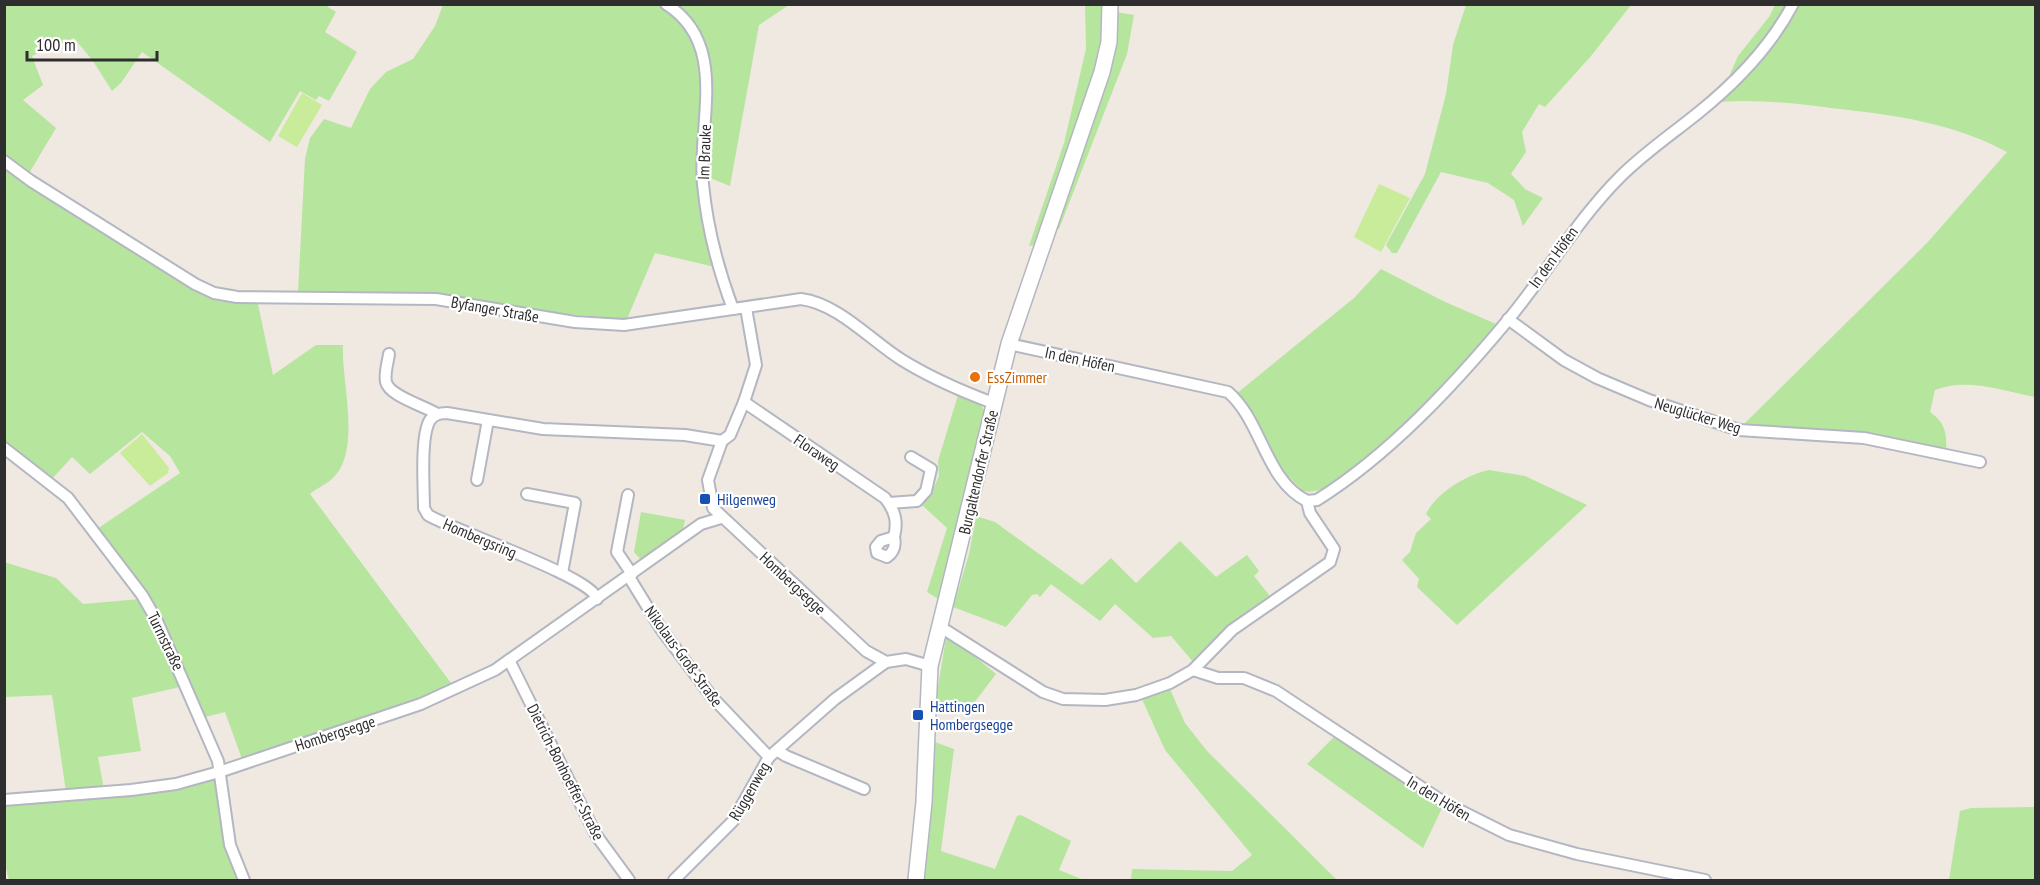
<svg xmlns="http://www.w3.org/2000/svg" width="2040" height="885" viewBox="0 0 2040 885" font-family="'PT Sans Narrow',sans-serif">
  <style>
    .green { fill: #b6e59e }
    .pitch { fill: #c9ec9a }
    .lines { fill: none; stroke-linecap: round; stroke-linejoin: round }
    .minor-casing { stroke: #b4b7c1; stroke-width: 14 }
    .secondary-casing { stroke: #b4b7c1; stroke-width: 18 }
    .minor { stroke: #fff; stroke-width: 10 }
    .secondary { stroke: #fff; stroke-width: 15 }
    .food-dot { fill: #e8710a; stroke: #fff; stroke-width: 2 }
    .transit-dot { fill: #1a4fb4; stroke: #fff; stroke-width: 2 }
    .labels { text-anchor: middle; stroke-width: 4.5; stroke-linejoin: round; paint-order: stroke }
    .street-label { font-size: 16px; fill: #2e2e2e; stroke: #fff }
    .food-label { font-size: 16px; fill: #c56008; stroke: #fff; text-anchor: start }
    .transit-label { font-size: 16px; fill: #164399; stroke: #fff; text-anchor: start }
  </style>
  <rect width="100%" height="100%" fill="#efe9e1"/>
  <g class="green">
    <path d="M4 5H328V7L336 12 325 32 357 52 329 101 319 96 316 100 300 91 270 142 142 52 121 83 112 91 93 61 74 38 32 56 43 85 23 100 56 128 28 175 5 158Z"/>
    <path d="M443 5H664L689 26 701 53 702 123 697 175 715 267 655 253 627 319 298 292 305 159 310 138 324 119 351 128 370 89 386 72 413 59 435 26Z"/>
    <path d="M670 5H789L759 25 730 186 705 176 706 53Z"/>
    <path d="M1085 5H1107V42L1035 245 1029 246 1064 143 1086 49Z"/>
    <path d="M1466 5H1631L1591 56 1545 107 1539 104 1522 132 1526 152 1511 174 1525 189 1543 198 1523 226 1514 200 1488 183 1441 172 1397 253H1392L1386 245 1425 174 1446 94 1453 45Z"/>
    <path d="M1775 5H2035V397C2005 391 1965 377 1935 390L1930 412C1946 423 1947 434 1946 453L1741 427 1927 243 2007 152C1952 122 1893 115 1831 108 1794 103 1755 99 1718 102L1738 56 1769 17Z"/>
    <path d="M1110 11 1134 15 1127 54 1059 229 1047 231 1096 97Z"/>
    <path d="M4 164 217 301 258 304 273 375 316 345H343C341 381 362 450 333 478 327 484 317 488 310 494L454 687 336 730 242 759 225 712 205 717 174 649 97 529 180 473 170 456 142 432 90 474 72 457 51 480 5 444Z"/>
    <path d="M1381 269 1443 301 1496 324C1465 359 1348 503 1303 491L1281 469 1236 394 1354 298Z"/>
    <path d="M958 395 980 403 985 412 940 600 927 592 947 528 922 505 931 494 939 476 938 461Z"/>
    <path d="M1489 470 1525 476 1587 505 1457 625 1417 587 1419 579 1402 560 1410 552 1416 533 1431 519 1426 514C1436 493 1466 475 1489 470Z"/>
    <path d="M641 512 685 520 683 529 640 559 634 552Z"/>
    <path d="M976 516 995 522 1082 585 1111 558 1136 583 1180 541 1216 577 1247 555 1259 571 1254 576 1273 600 1194 663 1171 636 1153 638 1115 604 1100 621 1051 584 1040 597 1037 594 1032 595 1006 627 953 607 969 554Z"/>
    <path d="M4 562 56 578 83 604 140 599 184 686 132 698 141 751 98 757 104 789 66 792 52 695 5 697Z"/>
    <path d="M946 638H952L996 674 967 712 959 713 935 705Z"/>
    <path d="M1170 689 1185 723 1207 751 1337 880H1131L1132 869 1232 871 1252 855 1165 750 1141 697Z"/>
    <path d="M1336 735 1444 804 1423 848 1307 764Z"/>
    <path d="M932 741 954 749 941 851 995 869 1017 816 1021 815 1071 841 1059 870 1084 880H920Z"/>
    <path d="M215 779 242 880H9L5 864 4 805 153 791Z"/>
    <path d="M2035 807V880H1949L1960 811 1971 808Z"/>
  </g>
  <g class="pitch">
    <path d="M302 93 322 105 297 147 278 136Z"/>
    <path d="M1379 184 1410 198 1381 252 1354 237Z"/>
    <path d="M142 434 169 468 168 473 150 486 120 453Z"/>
  </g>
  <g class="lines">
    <g class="minor-casing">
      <g id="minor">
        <path d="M666 4C730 44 697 124 703 184 707 227 718 269 733 309"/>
        <path d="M4 161 31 181 195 284 214 293 237 297 436 299 575 322 624 325 801 299C839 304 870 340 902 360 931 378 961 391 993 403"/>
        <path d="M746 308 756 365 744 402 730 435 722 441 708 480 713 508 866 651 886 662 906 659 930 666"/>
        <path d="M1508 319 1564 360 1597 378 1649 400 1739 430 1864 438 1980 462"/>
        <path d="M1009 344 1228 392C1262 421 1265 480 1307 501L1317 500C1389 455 1454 385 1508 320 1547 273 1577 220 1620 177 1644 153 1672 134 1698 113 1734 84 1771 46 1793 4"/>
        <path d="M389 354C388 362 384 374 386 382 389 396 425 406 437 414"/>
        <path d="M744 402 885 498C895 511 898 521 894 537L881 541 876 547 877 553 887 557C894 552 896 546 894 537"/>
        <path d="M4 448 68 498 142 595 157 621 218 761 230 845 244 880"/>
        <path d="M477 480 488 420"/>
        <path d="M527 494 575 503 562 573"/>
        <path d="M628 495 617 552 632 574"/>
        <path d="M889 503 917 501 926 491 931 469 911 457"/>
        <path d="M629 577 661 629 712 697 769 757"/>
        <path d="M597 599C593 577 454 531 428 515L424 508C424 488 420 436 430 420 435 414 440 413 447 413L543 429 685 435 722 441"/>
        <path d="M939 626 1043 692 1063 699 1105 700 1136 695 1170 683 1193 670 1232 630 1330 562 1334 549 1310 513 1307 501"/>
        <path d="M509 660 596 835 629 880"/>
        <path d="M1193 670 1218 678H1244L1276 691 1445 803 1509 835 1577 854 1705 880"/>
        <path d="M778 751 786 756 864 789"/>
        <path d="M4 800 131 790 176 784 219 772 421 704 495 670 701 524 721 518"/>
        <path d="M674 880 733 821 769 757 835 699 886 662"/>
      </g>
    </g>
    <g class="secondary-casing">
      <path id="secondary" d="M916 880 924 802 930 666 1009 344 1102 72 1109 42 1110 4"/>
    </g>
    <use href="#minor" class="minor"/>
    <use href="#secondary" class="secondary"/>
  </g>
  <circle class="food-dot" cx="975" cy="377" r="6"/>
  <g class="transit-dot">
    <rect x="699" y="493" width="12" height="12" rx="3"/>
    <rect x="912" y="709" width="12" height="12" rx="3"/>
  </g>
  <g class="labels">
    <g class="street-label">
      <text transform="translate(704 152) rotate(-88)" y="6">Im Brauke</text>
      <text transform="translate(1553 257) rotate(-54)" y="6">In den Höfen</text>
      <text transform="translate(495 309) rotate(10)" y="6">Byfanger Straße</text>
      <text transform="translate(1080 359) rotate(12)" y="6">In den Höfen</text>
      <text transform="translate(1698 415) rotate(17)" y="6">Neuglücker Weg</text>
      <text transform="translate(817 452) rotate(34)" y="6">Floraweg</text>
      <text transform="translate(978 472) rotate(-77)" y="6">Burgaltendorfer Straße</text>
      <text transform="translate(480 538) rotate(23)" y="6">Hombergsring</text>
      <text transform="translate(793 583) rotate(43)" y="6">Hombergsegge</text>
      <text transform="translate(166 641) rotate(64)" y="6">Turmstraße</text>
      <text transform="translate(684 656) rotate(54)" y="6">Nikolaus-Groß-Straße</text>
      <text transform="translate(335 733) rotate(-18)" y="6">Hombergsegge</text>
      <text transform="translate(566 772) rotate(63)" y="6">Dietrich-Bonhoeffer-Straße</text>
      <text transform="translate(749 791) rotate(-60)" y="6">Rüggenweg</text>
      <text transform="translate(1439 798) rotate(31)" y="6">In den Höfen</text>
    </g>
    <g class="food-label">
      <text x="987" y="383">EssZimmer</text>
    </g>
    <g class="transit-label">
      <text x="717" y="505">Hilgenweg</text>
      <text x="930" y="712">Hattingen<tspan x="930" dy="18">Hombergsegge</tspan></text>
    </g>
  </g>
  <rect width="2040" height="885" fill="none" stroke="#2e2e2e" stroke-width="12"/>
  <path d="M27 51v9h130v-9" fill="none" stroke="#2e2e2e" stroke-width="3"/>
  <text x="36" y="51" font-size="18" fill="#2e2e2e" stroke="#ffffff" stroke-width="4.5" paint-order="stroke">100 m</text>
</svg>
